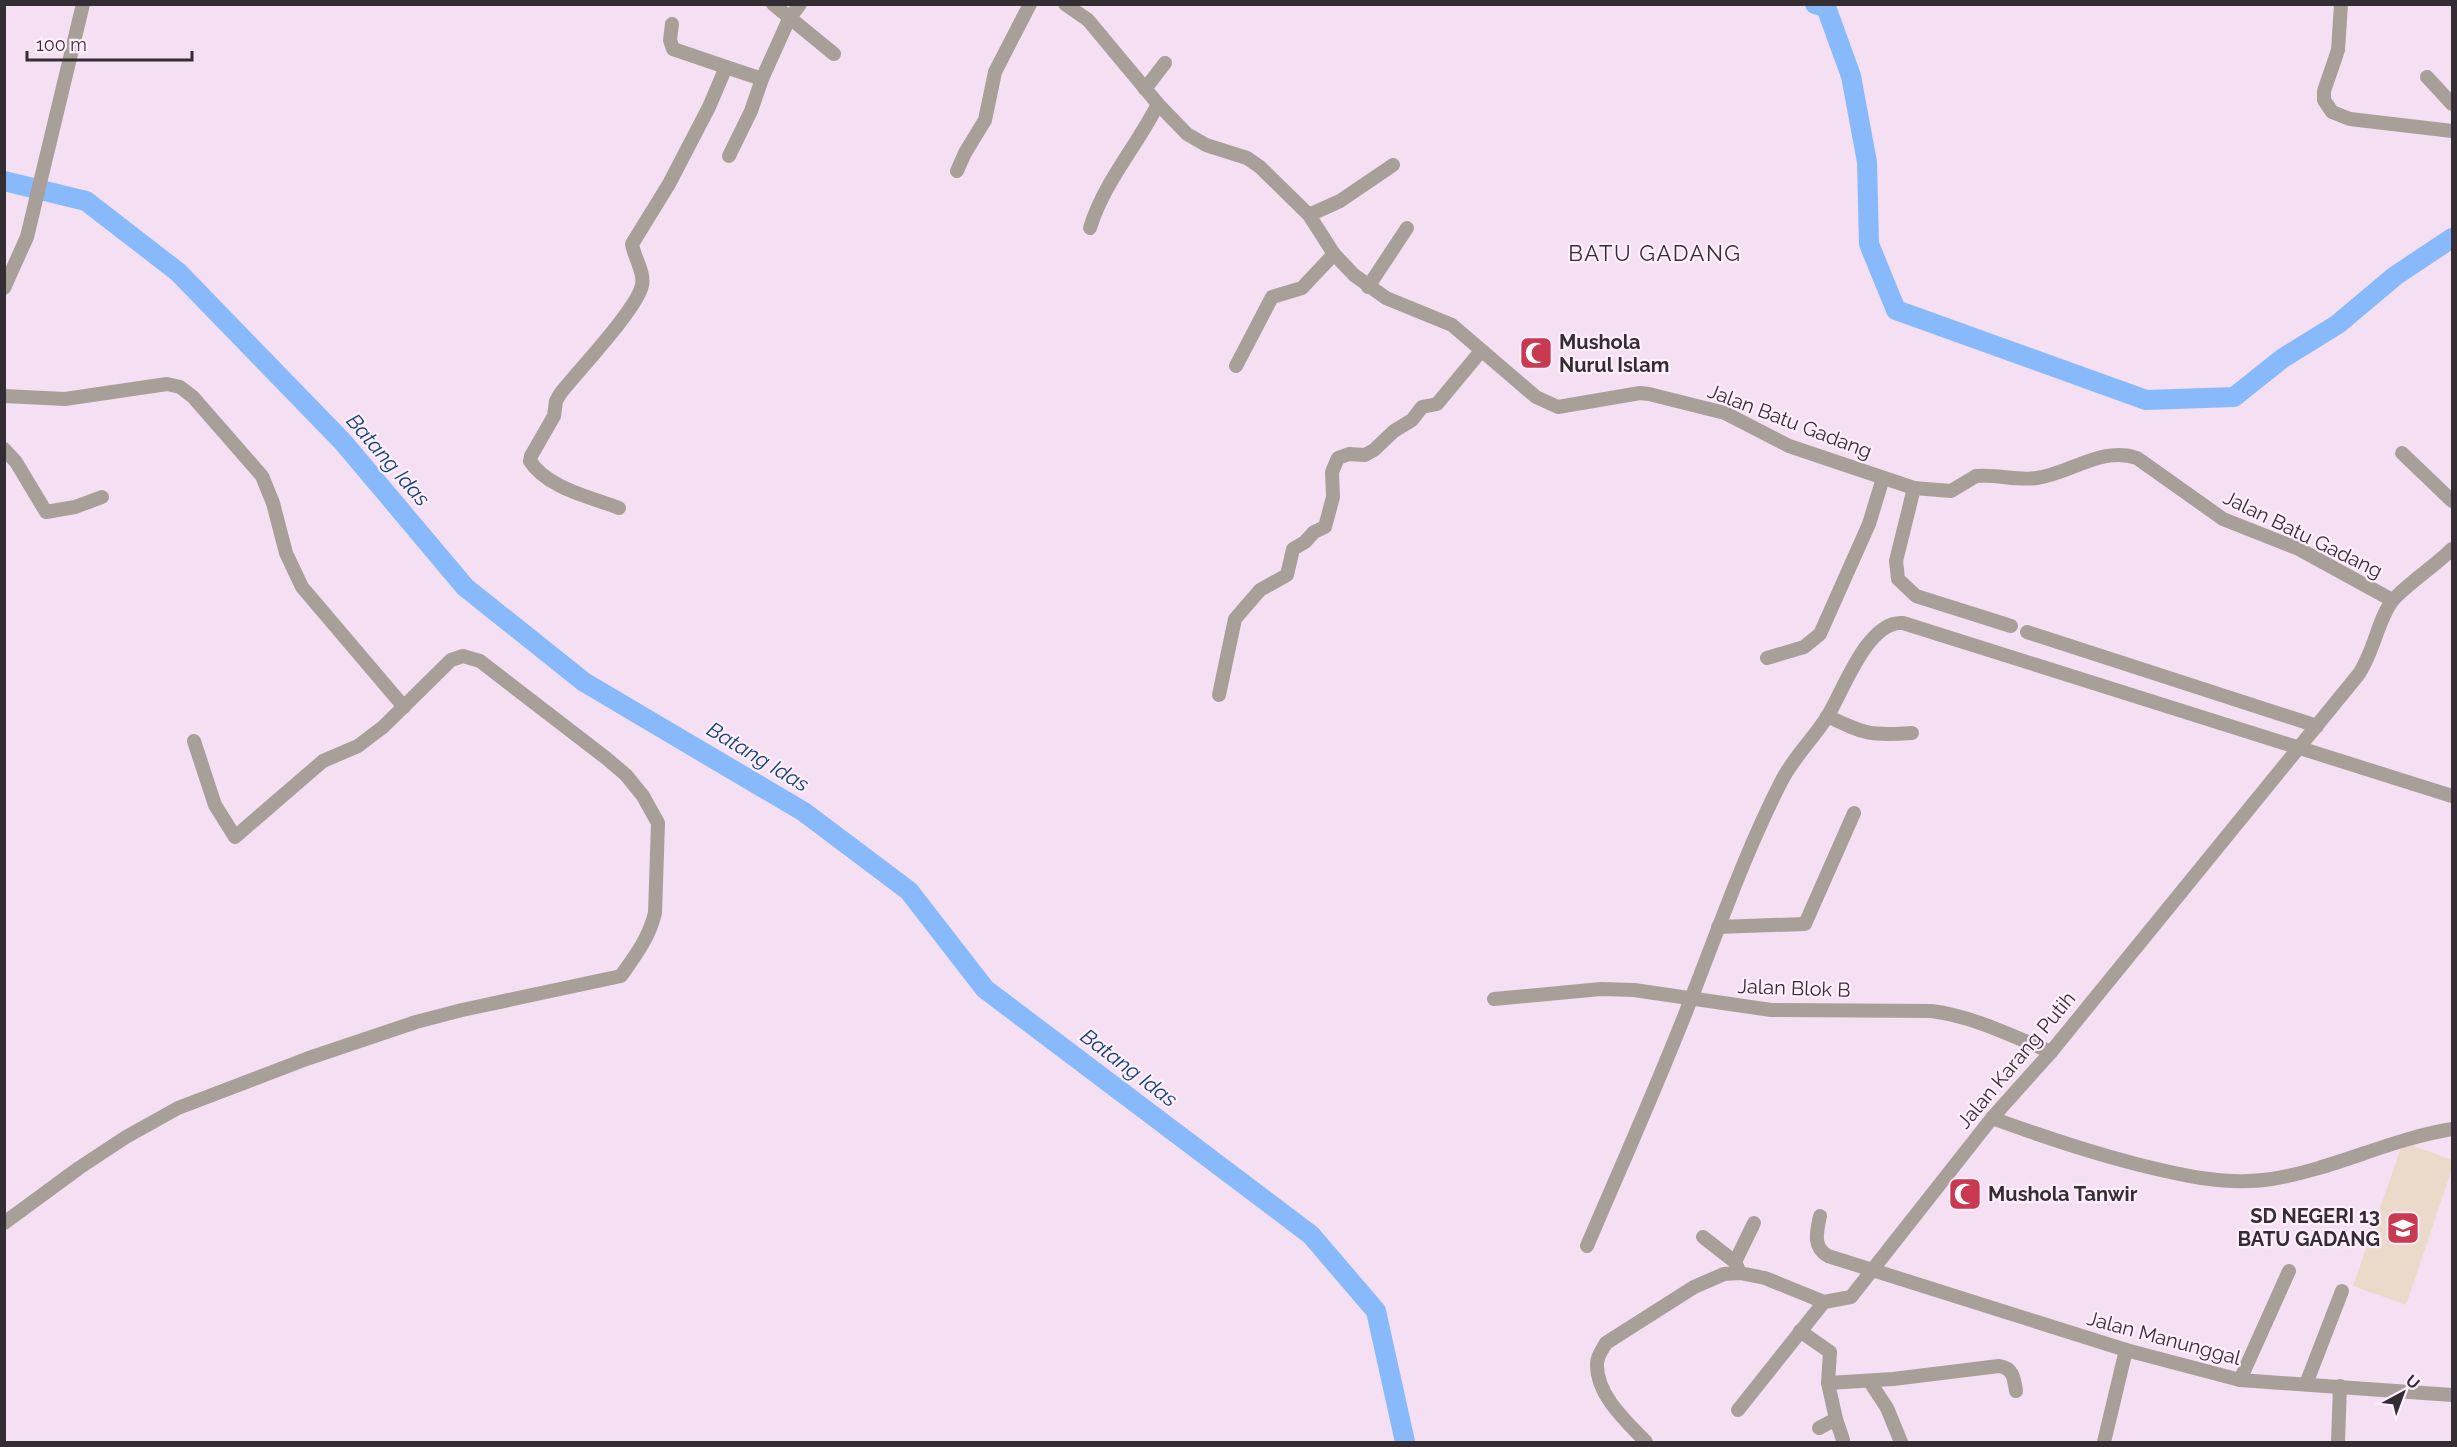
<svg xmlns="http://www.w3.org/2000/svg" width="2457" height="1447" viewBox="0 0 2457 1447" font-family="Raleway,sans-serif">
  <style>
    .education { fill: #ebdac9 }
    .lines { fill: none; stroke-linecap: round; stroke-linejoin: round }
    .river { stroke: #88bafb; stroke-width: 20 }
    .minor { stroke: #a99f99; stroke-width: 14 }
    .labels { text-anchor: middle; stroke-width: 4.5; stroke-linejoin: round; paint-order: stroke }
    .poi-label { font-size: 20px; font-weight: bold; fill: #352d34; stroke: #ffeefd; text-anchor: start }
    .street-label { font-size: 20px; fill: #352d34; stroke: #ffeefd }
    .water-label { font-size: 21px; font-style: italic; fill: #0e4079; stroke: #ffeefd }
    .quarter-label { font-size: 22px; letter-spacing: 1.5px; fill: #352d34; stroke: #ffeefd }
  </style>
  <rect width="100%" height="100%" fill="#f4e0f2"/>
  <path class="education" d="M2403 1142 2452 1160V1169L2406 1305 2353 1286Z"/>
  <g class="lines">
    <g class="river">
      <path d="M1815 4 1826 7 1851 76 1867 162 1869 244 1896 310 2146 400 2234 397 2283 358 2338 324 2395 276 2452 238"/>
      <path d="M4 181 86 201 178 272 343 442 465 587 584 682 804 812 909 891 985 989 1311 1235 1376 1311 1405 1442"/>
    </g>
    <g class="minor">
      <path d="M773 4 834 54"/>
      <path d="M1065 4 1088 20 1158 104 1187 134 1206 145 1247 158 1260 167 1309 215 1334 254 1354 275 1386 298 1452 325 1536 397 1558 407 1640 393 1649 394 1725 413 1789 446 1914 488 1951 491 1976 476C1997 474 2017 481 2037 478 2071 473 2102 446 2137 458L2223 519 2299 549 2392 600"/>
      <path d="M2341 4 2338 50 2324 91V100L2332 112 2350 119 2452 131"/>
      <path d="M672 24 670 40 673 49 726 67"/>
      <path d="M2427 77 2452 104"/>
      <path d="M1145 89 1165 63"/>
      <path d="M729 156 751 111 762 79"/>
      <path d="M957 171 965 153 985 120 995 72 1030 4"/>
      <path d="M1309 215 1340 201 1393 165"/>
      <path d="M1090 228C1104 182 1137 146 1158 104"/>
      <path d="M1368 287 1407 228"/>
      <path d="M4 288 27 237 83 4"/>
      <path d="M1236 366 1272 297 1302 288 1334 254"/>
      <path d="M4 396 65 399 167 384 180 387 193 397 262 476 273 503 286 553 302 587 404 707"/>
      <path d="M4 449 16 462 46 512 75 507 102 497"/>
      <path d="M2402 453 2452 501"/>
      <path d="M1914 488 1896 561 1898 579 1916 596 2011 626"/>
      <path d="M619 508C591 497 547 488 530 461L531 456 554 416 556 401 560 394C577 372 638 308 642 285 645 273 634 257 632 244L669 184 709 107 726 67 762 79 789 19 800 4"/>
      <path d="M2027 632 2317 726"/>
      <path d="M1767 658 1804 647 1820 634 1869 524 1883 478"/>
      <path d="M1219 695 1235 619 1260 590 1287 575 1293 549 1305 542 1314 532 1325 527 1333 497 1332 472 1338 458 1349 454 1365 455 1374 450 1394 431 1412 420 1422 407 1437 404 1481 351"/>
      <path d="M1827 716C1865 734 1870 736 1912 733"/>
      <path d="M1718 927 1805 924 1854 813"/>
      <path d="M1494 999 1601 989 1634 990 1771 1010 1931 1011C1973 1016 2012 1036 2051 1052"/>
      <path d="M1992 1118C2041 1136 2086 1151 2136 1164 2180 1175 2226 1186 2272 1179 2334 1169 2390 1139 2452 1129"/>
      <path d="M1820 1216C1817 1231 1812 1247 1828 1256L2126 1350 2240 1380 2452 1395"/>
      <path d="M4 1223 79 1168 126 1137 178 1108 309 1058 416 1022 462 1010 621 976C635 956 649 938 655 913L658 823 643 796 626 775 606 758 480 661 463 656 451 660 383 727 358 746 323 761 235 837 215 805 194 741"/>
      <path d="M1703 1237 1735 1262 1740 1273"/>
      <path d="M1587 1246C1622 1164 1659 1082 1691 999 1720 925 1746 850 1782 780 1794 757 1813 739 1827 717 1843 692 1867 620 1903 623L2452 796"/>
      <path d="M1735 1262 1754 1223"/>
      <path d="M1800 1331 1830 1352 1828 1383 1893 1379 1999 1366C2013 1368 2014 1378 2016 1391"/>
      <path d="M2240 1380 2289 1271"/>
      <path d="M1870 1382 1887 1408 1901 1442"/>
      <path d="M1828 1383 1836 1419 1843 1440"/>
      <path d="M2306 1384 2342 1291"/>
      <path d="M1738 1410 1824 1302"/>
      <path d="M1819 1428 1836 1419"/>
      <path d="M1646 1442C1627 1422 1596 1395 1597 1364 1597 1356 1602 1350 1606 1343L1694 1287 1724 1274 1740 1273 1765 1278 1824 1302 1851 1297 1992 1118 2051 1052 2358 675C2374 653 2378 618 2393 600 2408 583 2435 566 2452 549"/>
      <path d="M2104 1442 2126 1350"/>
      <path d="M2338 1442 2340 1386"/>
    </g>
  </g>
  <defs>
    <g id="mosque-square" transform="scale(1.725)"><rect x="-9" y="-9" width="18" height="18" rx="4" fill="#c93952" stroke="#ffeefd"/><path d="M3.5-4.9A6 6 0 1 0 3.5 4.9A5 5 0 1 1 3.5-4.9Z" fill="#fff"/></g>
    <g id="school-square" transform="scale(1.725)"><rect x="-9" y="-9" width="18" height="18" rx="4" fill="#c93952" stroke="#ffeefd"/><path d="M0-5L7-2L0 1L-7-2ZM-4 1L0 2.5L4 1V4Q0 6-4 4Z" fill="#fff"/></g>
  </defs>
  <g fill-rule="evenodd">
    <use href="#mosque-square" x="1536" y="353"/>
    <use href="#mosque-square" x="1965" y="1194"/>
    <use href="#school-square" x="2403" y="1228"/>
  </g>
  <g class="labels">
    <g class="poi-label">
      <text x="1559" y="349">Mushola<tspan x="1559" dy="23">Nurul Islam</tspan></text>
      <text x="1988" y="1201">Mushola Tanwir</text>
      <text x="2380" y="1223" text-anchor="end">SD NEGERI 13<tspan x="2380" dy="23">BATU GADANG</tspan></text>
    </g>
    <g class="street-label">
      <text transform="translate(1790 421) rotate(21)" y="7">Jalan Batu Gadang</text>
      <text transform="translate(2303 534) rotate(26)" y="7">Jalan Batu Gadang</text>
      <text transform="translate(1794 988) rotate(2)" y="7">Jalan Blok B</text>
      <text transform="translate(2016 1060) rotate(-50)" y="7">Jalan Karang Putih</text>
      <text transform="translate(2164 1338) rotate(15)" y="7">Jalan Manunggal</text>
    </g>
    <g class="water-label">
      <text transform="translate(388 460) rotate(49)" y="7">Batang Idas</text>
      <text transform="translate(758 757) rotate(31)" y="7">Batang Idas</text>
      <text transform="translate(1129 1068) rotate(37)" y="7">Batang Idas</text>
    </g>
    <g class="quarter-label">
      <text x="1655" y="261">BATU GADANG</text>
    </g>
  </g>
  <rect width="2457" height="1447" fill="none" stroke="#352d34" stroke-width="12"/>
  <g transform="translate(2403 1393) rotate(41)" stroke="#ffeefd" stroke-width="4.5" paint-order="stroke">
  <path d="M0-4.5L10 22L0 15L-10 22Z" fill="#352d34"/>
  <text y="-9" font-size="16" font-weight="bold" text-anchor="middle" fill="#352d34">U</text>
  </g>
  <path d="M27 51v9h165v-9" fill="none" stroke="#352d34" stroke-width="3"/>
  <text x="36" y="51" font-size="18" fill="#352d34" stroke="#ffeefd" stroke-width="4.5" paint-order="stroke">100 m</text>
</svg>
